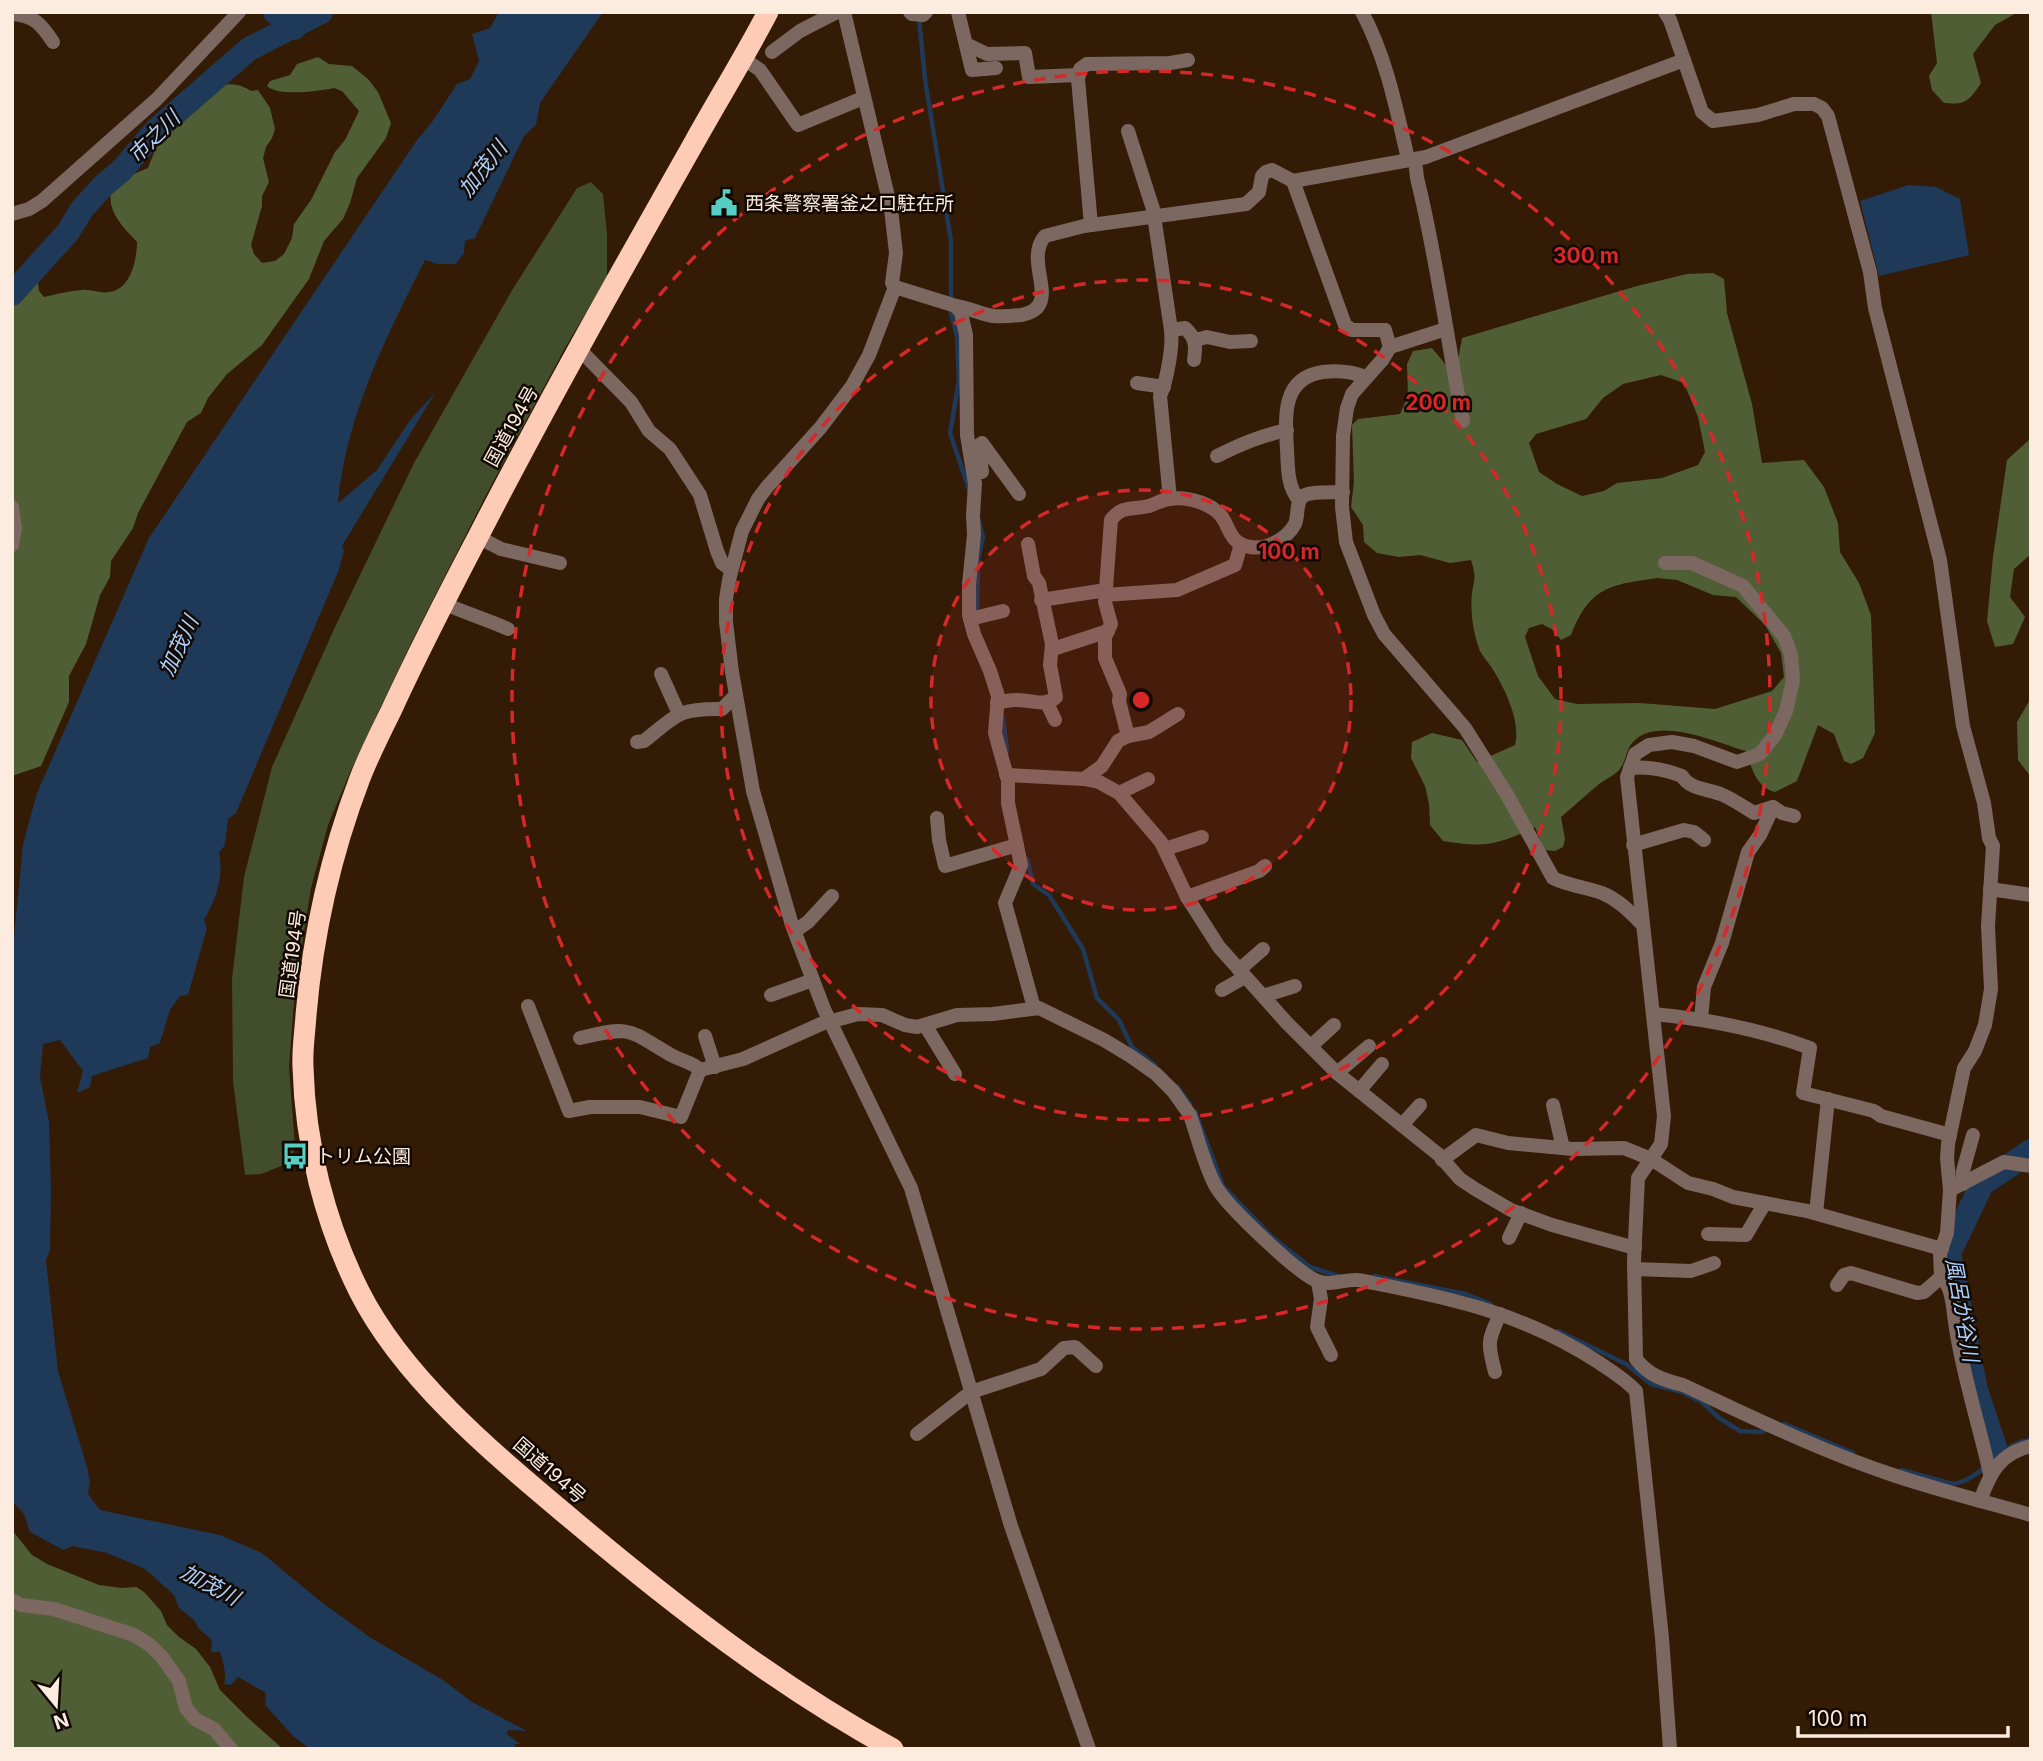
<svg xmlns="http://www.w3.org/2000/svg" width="2043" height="1761" viewBox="0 0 2043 1761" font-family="Inter,'Noto Sans JP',sans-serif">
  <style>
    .green { fill: #424d2c }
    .forest { fill: #505e36; fill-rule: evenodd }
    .water { fill: #1f3958 }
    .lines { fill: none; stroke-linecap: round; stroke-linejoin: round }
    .stream { stroke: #1f3958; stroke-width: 4.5 }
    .river { stroke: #1f3958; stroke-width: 24 }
    .street { stroke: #7c6860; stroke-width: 14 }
    .highway { stroke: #fdcbb6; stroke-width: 21 }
    .ring { fill: none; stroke: #d62828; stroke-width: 3.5; stroke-dasharray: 12 9 }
    .labels { text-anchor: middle; stroke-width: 5; stroke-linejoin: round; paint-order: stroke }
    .poi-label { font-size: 19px; fill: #fcecdf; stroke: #130903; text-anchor: start }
    .street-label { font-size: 19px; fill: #fcecdf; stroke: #130903 }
    .water-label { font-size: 21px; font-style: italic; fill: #aad0fd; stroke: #130903 }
    .centre { fill: #d62828; stroke: #130903; stroke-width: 3.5 }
    .ring-label { font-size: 21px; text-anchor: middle; font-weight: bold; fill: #d62828; stroke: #130903; stroke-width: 5; stroke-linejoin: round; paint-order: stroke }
  </style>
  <rect width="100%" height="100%" fill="#331b06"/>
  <path class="green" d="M591 182 603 194 607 234V278L565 348 486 495 411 643 351 770 328 825 311 888 295 989 289 1067 295 1147 289 1163 261 1174 245 1175 233 1081 232 979 244 877 272 767 335 627 414 463 511 292 577 188Z"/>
  <g class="forest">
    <path d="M1931 12H2018L1995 25 1973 54 1981 83C1969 101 1966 105 1944 103L1932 90 1929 76 1937 63Z"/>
    <path d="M318 57 329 64 352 66 368 79 378 92 391 123 386 138 357 178 350 203 343 219 324 241 309 279 279 321 262 345 227 374 208 398 201 413 187 422 138 513 133 528 111 561 110 577 100 595 86 644 69 676V702L41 766 12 776V302L31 278 38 282 39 291 44 297C57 294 69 291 82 290 92 289 100 294 110 292 131 289 137 259 137 242 122 226 107 212 111 189L124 178 148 168 159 140 218 87C230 82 241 84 251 91L258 90 270 108 275 129 272 138 266 147 263 158 269 182 262 196V206L251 245 254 254 262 263 275 261 284 254 292 238 294 224 311 200 335 152 345 140 359 111 342 91 334 88C319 91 278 97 267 86L270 81 290 75 297 64Z"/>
    <path d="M1713 273 1724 279 1727 313 1752 404 1762 463 1804 460 1824 487 1838 523 1840 552 1859 583 1871 615 1875 733 1863 758 1851 764 1844 761 1834 734 1818 725 1797 781 1775 792C1756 787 1752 769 1746 751 1718 743 1656 714 1632 743 1625 752 1626 764 1617 772 1611 777 1604 780 1599 784 1586 795 1574 806 1561 817L1565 839 1563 847 1555 851 1544 850 1535 827C1497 845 1485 848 1443 841L1430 825 1429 804 1425 786 1411 758 1412 742 1432 733 1462 740 1477 762 1515 745C1521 721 1505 689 1492 668 1488 662 1483 657 1480 651 1473 633 1470 611 1472 592 1475 577 1476 576 1471 560L1450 563 1420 555 1399 557 1377 553 1364 542 1363 525 1351 507 1354 482 1352 425 1358 419 1400 414 1408 396 1407 364 1413 351 1432 348 1446 365 1458 360 1462 338 1637 286 1687 274ZM1661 375 1684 383 1698 417 1705 452 1698 465 1662 478 1617 483 1604 491 1582 496 1557 484 1539 472 1529 443 1536 434 1586 419 1603 398 1623 384ZM1657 578 1677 580 1713 595 1736 597 1765 625 1781 653 1784 677 1772 691 1715 709 1640 703 1577 704 1555 699 1538 676 1525 637 1529 628 1542 624 1553 630 1561 640 1571 635C1590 587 1609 585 1657 578Z"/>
    <path d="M2031 438V554L2014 569 2010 597 2025 617 2013 644 1995 647 1987 621 1993 557 2007 460Z"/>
    <path d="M2031 698V777L2018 760 2017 722Z"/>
    <path d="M12 1530 32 1555 47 1564 99 1585 122 1588 136 1587 144 1592 161 1611 167 1625 179 1637 196 1649 210 1667 220 1690 248 1718 283 1749H12Z"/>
  </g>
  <g class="water">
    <path d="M499 12H603L540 103 536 125 524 136 475 238 465 241 464 253 456 264H438L425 260C386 337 346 416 338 503L377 470 410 420 435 393 342 546 344 551 338 572 236 813 228 819 225 845 219 853C224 876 216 900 204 920L207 928 188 995 180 996 170 1010 160 1043 150 1047 148 1058 92 1076 90 1087 77 1093 83 1071 60 1040 43 1044 40 1077 49 1122 51 1189 50 1250 46 1260 58 1371 87 1467 90 1482 88 1494 100 1510 220 1535 262 1553 320 1601 371 1638 443 1680 472 1702 527 1731 508 1730 507 1734 520 1744H514L518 1749H310L293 1736 265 1705 266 1693 238 1677 231 1685 224 1684C227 1673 223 1663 220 1652H211L212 1640 199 1629 194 1620 179 1608 174 1595 145 1569 107 1553 72 1546 63 1550 30 1532 24 1514 12 1501V958L23 844 37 793 149 538 417 140 432 122 457 84 470 79 479 61 472 34 490 28Z"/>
    <path d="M1908 185 1936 187 1960 199 1969 255 1879 276 1860 201Z"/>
  </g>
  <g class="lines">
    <g class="stream">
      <path d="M919 18 925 79 951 241V313L957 336 959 380 950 433 970 492"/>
      <path d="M977 616 978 560 983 537 979 521"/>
      <path d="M1003 718 1007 751"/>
      <path d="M1027 859 1033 884 1049 895 1083 949 1097 998 1119 1020 1132 1047 1155 1065"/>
      <path d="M1177 1086 1190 1104"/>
      <path d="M1195 1111 1223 1186 1271 1236 1310 1267 1338 1276"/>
      <path d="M1374 1276 1466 1294 1491 1304"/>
      <path d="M1558 1331 1626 1364 1651 1384 1682 1392 1702 1402 1719 1418 1740 1431 1760 1432 1769 1429"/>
      <path d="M1781 1425 1785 1424 1853 1453"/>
      <path d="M1901 1470 1953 1484C1984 1479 1998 1444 2030 1440"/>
    </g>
    <g class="river">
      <path d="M275 12 294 28"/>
      <path d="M12 294 68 232 82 209 103 186 122 170 156 130 249 49 321 12"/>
      <path d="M1998 1456 1976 1390 1949 1253 1982 1184 2031 1151"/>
    </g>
    <g class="street">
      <path d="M844 12 891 209 896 253 892 283 895 287 956 306 961 313 966 335 967 435 975 484 973 515 974 535 969 584V615L974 634 990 671 998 696 995 733 1008 780V803L1021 865 1005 903 1034 1008"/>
      <path d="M910 12 912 14 923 15 926 12"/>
      <path d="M958 12 972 70 996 68"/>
      <path d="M1362 12C1387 59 1396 108 1408 159"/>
      <path d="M1665 12 1670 20 1702 112 1713 121 1758 115 1794 104H1814L1822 108 1828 116 1870 272 1875 308 1940 560 1963 726 1984 803 1989 838 1993 846 1988 926 1991 989 1985 1025 1975 1051 1964 1068 1948 1144 1947 1158 1950 1190 1947 1233 1940 1253 1941 1277C1952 1285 1953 1308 1955 1322 1962 1374 1979 1423 1990 1474"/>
      <path d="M12 14C34 15 42 25 53 42"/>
      <path d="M966 44 987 54 1025 53 1029 77 1079 75"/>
      <path d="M772 52 800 31 837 12"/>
      <path d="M744 59 760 70 798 125 863 98"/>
      <path d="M1128 131 1153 209 1171 330C1173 347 1167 380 1160 396L1170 499"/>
      <path d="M1415 159 1417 178C1437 258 1447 340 1463 421"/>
      <path d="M1293 181 1345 325 1352 330H1385L1390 347"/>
      <path d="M12 214 29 209 42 201 157 99 239 12"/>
      <path d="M1091 225 1078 79 1080 69 1087 64 1170 63 1188 60"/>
      <path d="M895 287 869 355 852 386 821 427 767 487 758 499 742 531 729 580 726 599V622L732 672 753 791 792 925 824 1009 911 1188 1011 1526 1089 1749"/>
      <path d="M956 306C969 308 981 314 993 316 1003 317 1012 316 1021 315 1065 307 1022 262 1045 236L1084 226 1246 204 1259 192 1262 176 1266 172 1272 170 1293 181 1426 157 1684 60"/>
      <path d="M1446 329 1390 347 1383 359 1352 394 1347 408 1343 436 1342 507 1346 542 1374 615 1384 634 1465 728 1506 793 1553 878C1569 886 1586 887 1602 893 1619 900 1630 912 1642 924"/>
      <path d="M1171 330 1185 328C1196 338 1196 346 1194 360"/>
      <path d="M1195 340 1207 337 1230 342 1251 341"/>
      <path d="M579 349 631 402 649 431 670 449 700 495 717 551 722 563 731 570"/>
      <path d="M1137 383 1164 387"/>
      <path d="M1217 456C1241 444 1260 436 1287 430"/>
      <path d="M982 472 979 445 982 443 1019 494"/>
      <path d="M1299 500C1287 486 1288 468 1287 449 1285 415 1282 378 1323 372 1339 370 1351 371 1365 377"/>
      <path d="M12 507 15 528 12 545"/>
      <path d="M478 537 501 549 560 563"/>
      <path d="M1665 563H1692L1743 586 1784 636 1791 655 1793 680 1786 711 1775 735 1760 754 1737 762 1694 746 1672 742 1649 745 1635 754 1627 777 1664 1116 1661 1144 1638 1178 1634 1261 1636 1359C1648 1375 1663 1380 1683 1385 1752 1417 1820 1451 1893 1475 1938 1490 1985 1502 2031 1515"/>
      <path d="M1105 595 1177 590 1235 565 1241 544"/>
      <path d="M1041 600 1106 590"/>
      <path d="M443 603C465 613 486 619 508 629"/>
      <path d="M970 619 1003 611"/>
      <path d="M1053 649 1108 631"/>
      <path d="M661 674 679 714"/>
      <path d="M997 703C1002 702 1009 700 1015 700 1028 699 1046 708 1056 697L1050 665 1052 644 1039 583 1034 576 1028 544"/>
      <path d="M1047 703 1055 720"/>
      <path d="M1128 736 1119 701 1120 694 1105 658V637L1111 624 1105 602 1111 520C1122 505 1132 510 1149 506 1155 504 1162 500 1169 499 1188 496 1217 504 1225 522 1231 535 1234 544 1250 547 1266 550 1287 539 1295 524 1299 515 1295 499 1305 495 1315 491 1332 493 1343 492"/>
      <path d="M637 742 644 741C677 715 678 708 722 709L736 695"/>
      <path d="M1630 768C1649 766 1664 769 1682 776 1690 790 1710 789 1723 795 1734 800 1744 807 1754 813L1773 807 1782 813 1794 816"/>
      <path d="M1006 775 1084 779 1099 782 1119 793 1161 842 1187 897 1219 947 1287 1023 1337 1073 1439 1155 1460 1179 1475 1189 1511 1210 1552 1225 1635 1248"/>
      <path d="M1084 779 1102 766 1118 741 1128 736 1149 732 1178 714"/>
      <path d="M1119 793 1148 779"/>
      <path d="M937 818 939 840 945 866 1017 845"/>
      <path d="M1633 845 1684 830 1694 832 1704 840"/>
      <path d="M1165 849 1202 837"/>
      <path d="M1990 889 2031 895"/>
      <path d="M1187 897 1259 871 1265 866"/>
      <path d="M795 931 808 922 832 896"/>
      <path d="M1239 970 1263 949"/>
      <path d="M1222 990 1245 977"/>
      <path d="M771 995 813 980"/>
      <path d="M1263 996 1295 986"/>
      <path d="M528 1006 569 1111 590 1107H640L681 1117 700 1070 743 1059 821 1024 858 1014 882 1015 905 1025 917 1027 957 1015 993 1014 1039 1008 1104 1040 1132 1057 1156 1074 1173 1091 1190 1115C1198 1138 1204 1164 1215 1185 1225 1205 1296 1271 1315 1280 1330 1287 1343 1279 1357 1280 1362 1280 1368 1282 1373 1283 1456 1299 1526 1315 1598 1362 1611 1371 1625 1379 1636 1391L1662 1638 1670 1749"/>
      <path d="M1653 1014C1707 1019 1759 1029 1810 1048L1803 1093 1874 1111 1881 1116 1950 1135"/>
      <path d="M1701 1019 1704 987 1722 943 1748 852 1760 835 1773 807"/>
      <path d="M925 1025 955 1074"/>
      <path d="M705 1036 715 1067"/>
      <path d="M580 1038C632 1025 628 1030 671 1055 681 1061 693 1062 700 1070"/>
      <path d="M1311 1046 1334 1025"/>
      <path d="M1337 1073 1369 1046"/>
      <path d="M1359 1091 1382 1064"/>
      <path d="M1553 1105 1563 1148"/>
      <path d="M1402 1125 1420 1105"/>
      <path d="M1442 1160 1476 1135 1508 1143 1573 1149 1624 1148 1651 1159 1688 1183 1713 1189 1733 1197 1807 1211 1942 1249"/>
      <path d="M1963 1184V1171L1973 1135"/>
      <path d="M1950 1190 2004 1162 2031 1166"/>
      <path d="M1816 1213 1828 1099"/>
      <path d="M1708 1234 1746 1235 1765 1203"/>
      <path d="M1509 1238 1521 1213"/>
      <path d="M1634 1269 1691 1271 1714 1263"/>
      <path d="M1318 1282 1321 1299 1317 1327 1331 1355"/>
      <path d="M1837 1285 1844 1275 1851 1273 1917 1293 1924 1292 1941 1277"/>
      <path d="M1495 1372C1487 1342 1488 1341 1500 1314"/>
      <path d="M917 1434 971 1392 1041 1369 1064 1348 1075 1347 1096 1366"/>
      <path d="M1980 1501C1990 1473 2000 1453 2031 1446"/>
      <path d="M12 1600 21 1605 54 1609 88 1620 134 1635 150 1645 162 1657 179 1681 186 1708 195 1719 214 1729 231 1749"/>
    </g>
    <path class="highway" d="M768 12C745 56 719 98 695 141 622 270 549 399 481 531 450 590 419 650 391 711 380 733 369 755 360 778 331 854 313 933 306 1015 305 1032 302 1050 303 1067 305 1144 325 1223 359 1291 404 1381 499 1458 575 1522 675 1606 778 1686 893 1749"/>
  </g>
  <circle cx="1141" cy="700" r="210" fill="#d62828" fill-opacity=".12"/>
  <g class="ring">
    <circle cx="1141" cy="700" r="210"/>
    <circle cx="1141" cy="700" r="420"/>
    <circle cx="1141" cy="700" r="629"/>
  </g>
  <defs>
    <g id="civic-bare" transform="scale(2.1)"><path d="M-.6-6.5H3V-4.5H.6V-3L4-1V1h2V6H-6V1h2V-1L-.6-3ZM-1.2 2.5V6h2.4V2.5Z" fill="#56cec3" stroke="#130903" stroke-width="2.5" paint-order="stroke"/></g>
    <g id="bus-bare" transform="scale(2.1)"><path d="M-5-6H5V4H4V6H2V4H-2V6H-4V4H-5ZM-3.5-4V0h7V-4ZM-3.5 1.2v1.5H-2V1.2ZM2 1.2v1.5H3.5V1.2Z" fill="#56cec3" stroke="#130903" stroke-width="2.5" paint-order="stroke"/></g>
  </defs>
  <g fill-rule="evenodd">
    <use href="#civic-bare" x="724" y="203"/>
    <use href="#bus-bare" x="295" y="1156"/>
  </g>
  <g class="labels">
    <g class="poi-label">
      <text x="745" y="210">西条警察署釜之口駐在所</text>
      <text x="316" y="1163">トリム公園</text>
    </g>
    <g class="street-label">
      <text transform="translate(511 426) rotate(-61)" y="7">国道194号</text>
      <text transform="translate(292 954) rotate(-82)" y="7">国道194号</text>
      <text transform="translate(550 1470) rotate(41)" y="7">国道194号</text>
    </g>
    <g class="water-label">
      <text transform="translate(154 137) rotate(-45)" y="7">市之川</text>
      <text transform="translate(483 169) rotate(-52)" y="7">加茂川</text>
      <text transform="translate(179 646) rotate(-65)" y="7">加茂川</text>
      <text transform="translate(1962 1310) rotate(80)" y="7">風呂が谷川</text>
      <text transform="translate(210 1585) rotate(28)" y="7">加茂川</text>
    </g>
  </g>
  <circle cx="1141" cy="700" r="10" class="centre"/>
  <g class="ring-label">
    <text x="1586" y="263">300 m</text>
    <text x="1438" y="410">200 m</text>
    <text x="1289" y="559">100 m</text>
  </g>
  <rect width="2043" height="1761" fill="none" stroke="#fcecdf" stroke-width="28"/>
  <g transform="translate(56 1705) rotate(162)" stroke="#130903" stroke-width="5" paint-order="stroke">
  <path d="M0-5L12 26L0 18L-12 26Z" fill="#fcecdf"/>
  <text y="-10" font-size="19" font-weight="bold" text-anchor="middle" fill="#fcecdf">N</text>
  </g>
  <path d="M1798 1726v10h210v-10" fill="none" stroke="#fcecdf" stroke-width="3.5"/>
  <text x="1808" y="1726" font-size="21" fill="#fcecdf" stroke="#130903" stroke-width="5" paint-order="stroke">100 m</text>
</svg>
